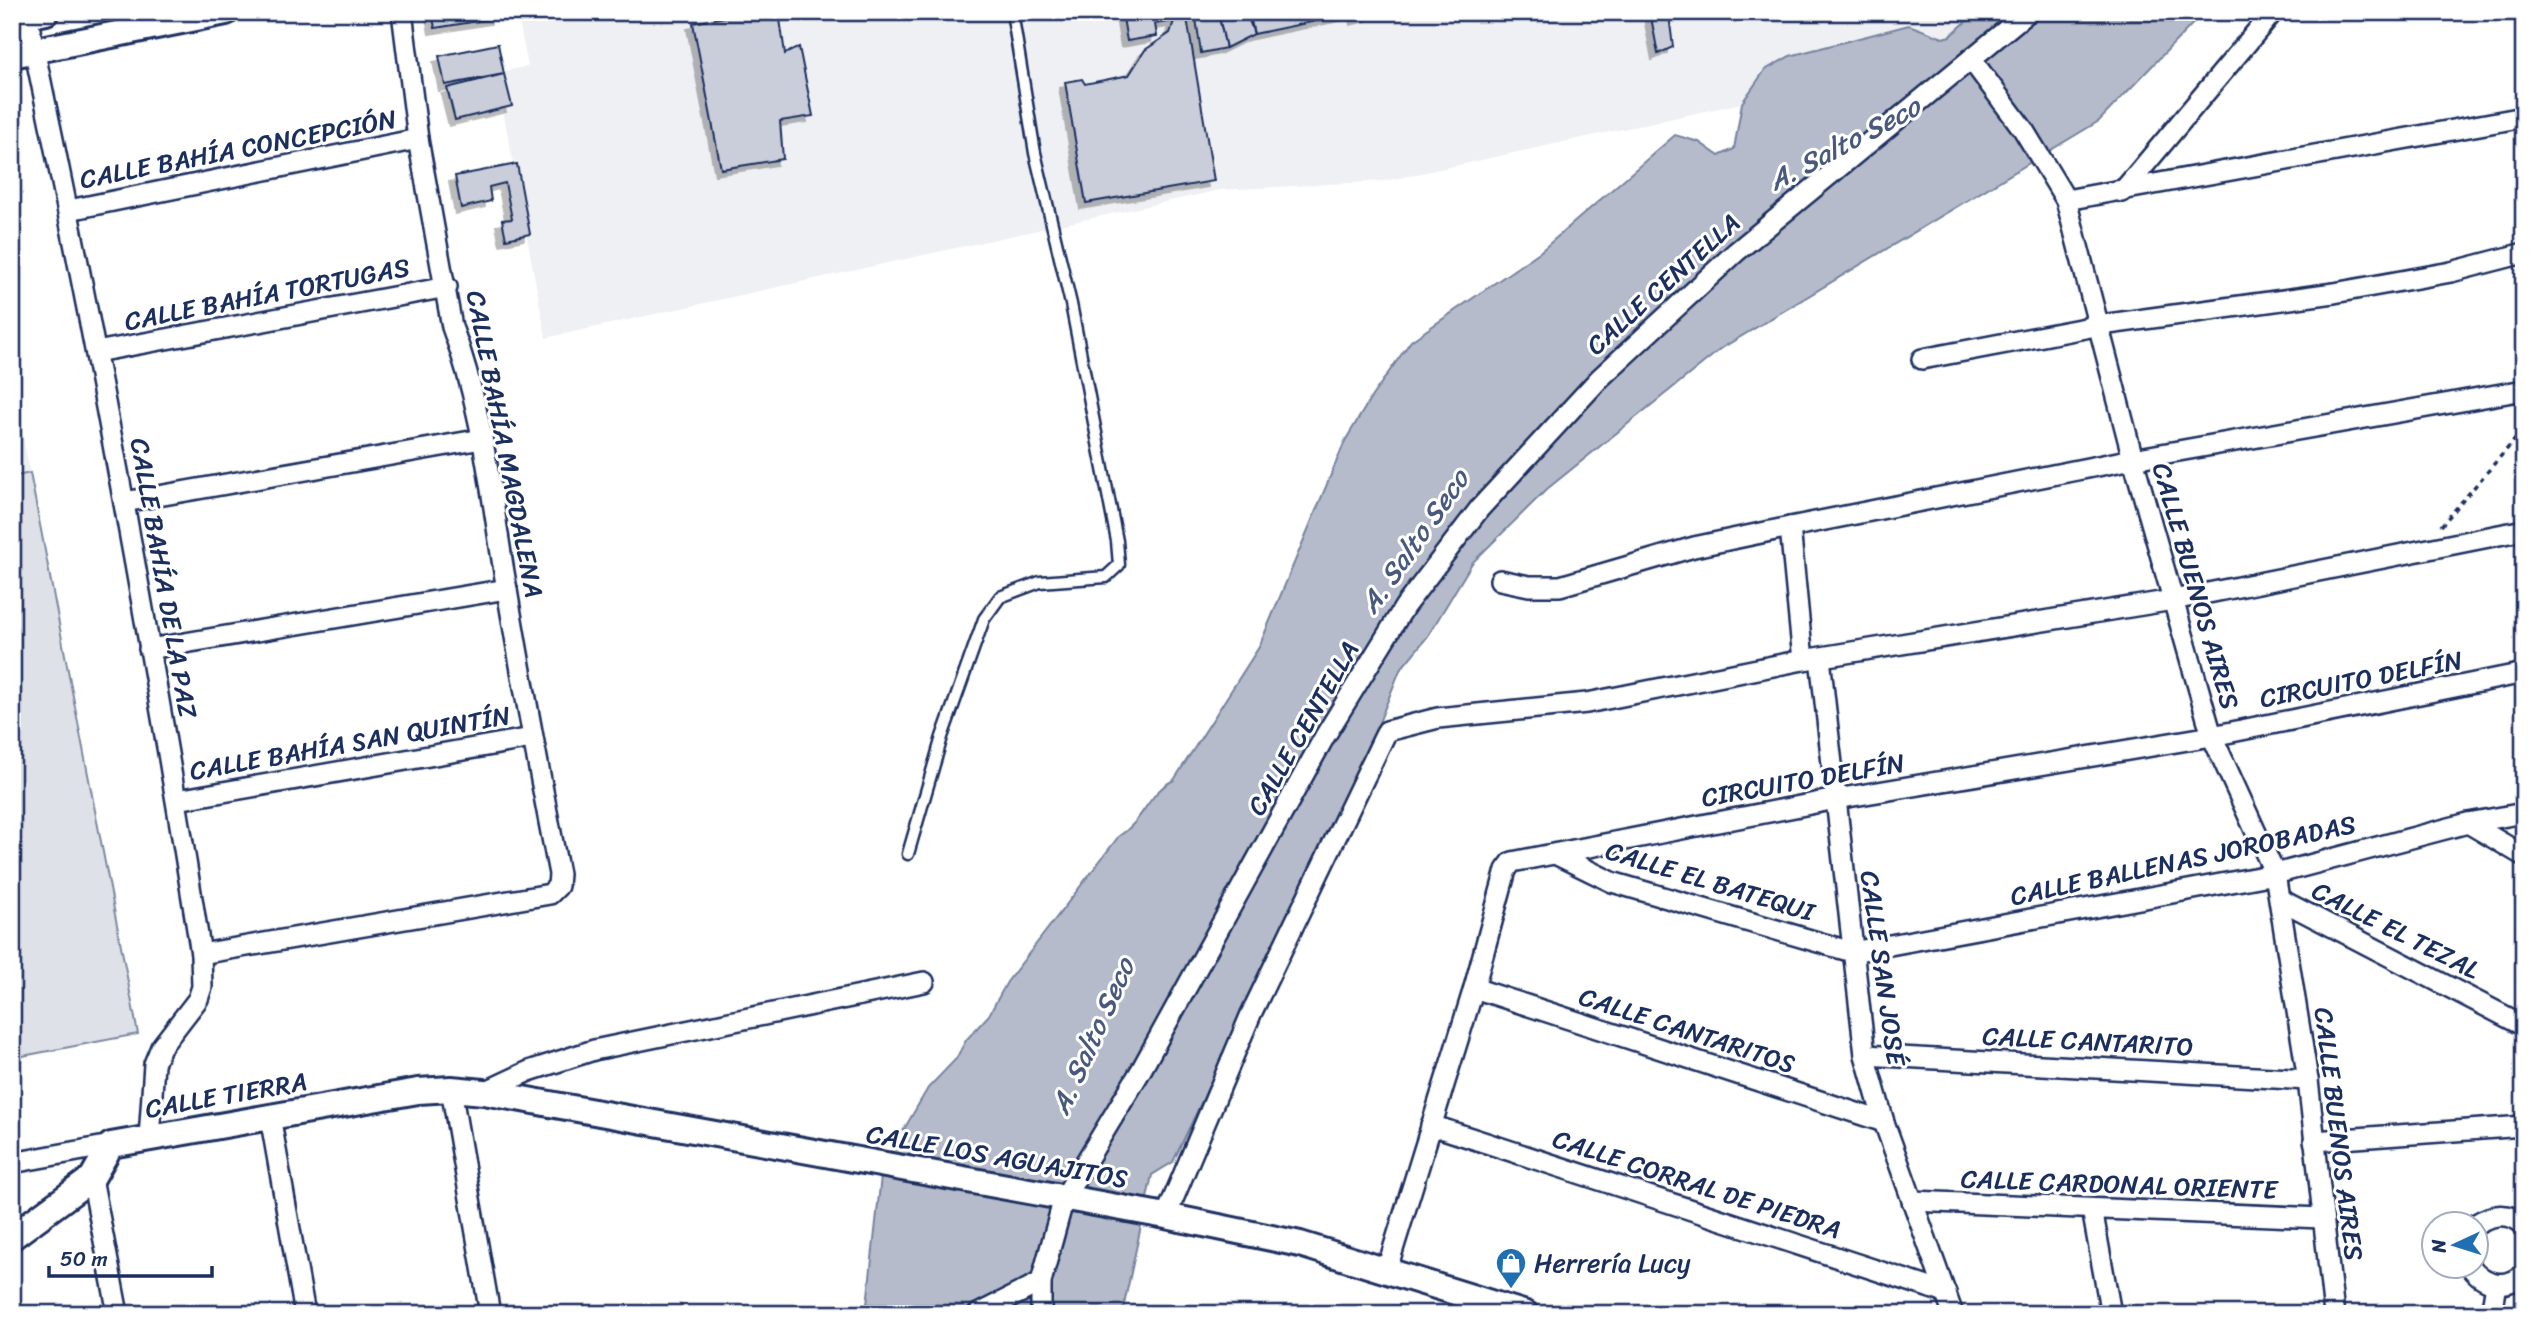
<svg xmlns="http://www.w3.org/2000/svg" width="2536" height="1326" viewBox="0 0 2536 1326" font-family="Sriracha,sans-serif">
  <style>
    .built { fill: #eff0f4 }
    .green { fill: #dee1e7; stroke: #7c88a2; stroke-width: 2 }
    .water { fill: #b5bbca; stroke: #77839f; stroke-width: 2 }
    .building { fill: #caceda; stroke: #1b2f5e; stroke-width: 2; filter: url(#shadow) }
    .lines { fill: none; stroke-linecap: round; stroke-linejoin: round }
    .service-casing { stroke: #1b2f5e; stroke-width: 15 }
    .minor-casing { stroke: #1b2f5e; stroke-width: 24 }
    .tertiary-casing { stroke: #1b2f5e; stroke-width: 30 }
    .path { stroke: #1b2f5e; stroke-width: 3.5; stroke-dasharray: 5 5; stroke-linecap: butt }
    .service { stroke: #fff; stroke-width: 10 }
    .minor { stroke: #fff; stroke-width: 19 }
    .tertiary { stroke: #fff; stroke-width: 24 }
    .labels { text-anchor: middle; stroke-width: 6; stroke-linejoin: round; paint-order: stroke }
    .street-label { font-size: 26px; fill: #1b2f5e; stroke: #fff }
    .poi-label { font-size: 26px; fill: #1b2f5e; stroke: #fff; text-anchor: start }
    .water-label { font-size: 28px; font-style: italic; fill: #49597e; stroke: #fff }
  </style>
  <defs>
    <filter id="shadow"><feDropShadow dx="-6" dy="6" stdDeviation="0" flood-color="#0004"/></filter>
  </defs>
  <rect width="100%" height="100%" fill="#fff"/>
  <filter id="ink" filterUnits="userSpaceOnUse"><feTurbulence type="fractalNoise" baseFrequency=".0143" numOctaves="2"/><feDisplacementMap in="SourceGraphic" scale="14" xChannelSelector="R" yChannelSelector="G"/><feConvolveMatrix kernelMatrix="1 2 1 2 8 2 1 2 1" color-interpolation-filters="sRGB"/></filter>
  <g filter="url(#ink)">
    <g class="built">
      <path d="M517 12H1977L1950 36 1943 38 1909 25 1815 49 1752 87 1742 103 1385 181 1220 190 546 338 496 73 528 66Z"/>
      <path d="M12 378 30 473 12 477Z"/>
    </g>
    <path class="green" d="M30 473 138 1034 12 1058V477Z"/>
    <path class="water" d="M1977 12H2204L2099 121 1722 348 1547 489 1472 563 1428 636 1400 670 1366 755 1173 1162 1152 1175 1122 1314H866L882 1167 928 1088 956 1059 966 1040 989 1015 1007 982 1119 836C1144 821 1147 793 1174 780L1259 647 1345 441 1372 396 1411 341 1541 251 1675 135 1699 142 1719 156 1734 149 1742 103 1765 70 1790 56 1909 25 1943 38 1950 36Z"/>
    <g class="building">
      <path d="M432 12H496L497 18 435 28Z"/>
      <path d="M751 12H779L785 54 799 47 813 116 780 121 783 159 721 169 693 23Z"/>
      <path d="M779 12H800V13L779 16Z"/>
      <path d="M1122 12H1186L1214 181 1086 203 1065 82 1082 79 1085 84 1129 75 1145 50 1170 33 1174 21 1155 24 1157 36 1127 41Z"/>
      <path d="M1195 12H1218L1226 48 1201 53Z"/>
      <path d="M1218 12H1246L1254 34 1226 48Z"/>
      <path d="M1249 12H1371L1372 15 1356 19 1355 13 1254 34Z"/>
      <path d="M1650 12H1677L1669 15 1673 47 1658 54Z"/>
      <path d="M498 44 504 74 445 85 439 56Z"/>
      <path d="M504 74 512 106 455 120 447 88Z"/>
      <path d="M517 164 530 234 506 239 502 220 512 219 505 183 489 187 491 201 461 208 455 176Z"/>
    </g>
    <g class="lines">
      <g class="service-casing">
        <path id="service" d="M908 854 942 737 984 619 1000 597 1040 582 1106 577 1119 565 1117 541 1071 304 1035 153 1012 12"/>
      </g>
      <g class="minor-casing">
        <g id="minor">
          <path d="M27 16C94 327 151 640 201 954L202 987 198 999 161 1047 154 1064 149 1139"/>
          <path d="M1971 59 2023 129 2066 200 2133 459 2212 736 2275 874 2308 1080 2334 1314"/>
          <path d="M2122 192 2273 12"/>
          <path d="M2066 200 2524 117"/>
          <path d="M69 210 418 139"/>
          <path d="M96 352 447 287"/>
          <path d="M1922 359 2101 325 2334 293 2451 272 2524 253"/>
          <path d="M124 502 482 439"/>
          <path d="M1790 527 1803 660"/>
          <path d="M1500 580 1529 586H1560L1694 547 1790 527 2133 459 2524 390"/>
          <path d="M149 649 507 589"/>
          <path d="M1820 658 1865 1055 1884 1122 1953 1314"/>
          <path d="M177 800 532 738"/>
          <path d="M2468 823 2524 856"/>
          <path d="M1555 854 1612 882 1852 952 2275 874 2468 823 2524 813"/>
          <path d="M2281 900 2524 1026"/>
          <path d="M201 954 550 894 558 886 559 874C539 771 520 669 503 566 490 486 481 403 452 327L418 139 402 12"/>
          <path d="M1474 988 1884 1122"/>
          <path d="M1865 1055 2308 1080"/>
          <path d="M451 1089 490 1314"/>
          <path d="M484 1092 529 1071 594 1050 924 982"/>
          <path d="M270 1116 305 1314"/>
          <path d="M1431 1125 1946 1293"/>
          <path d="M2314 1141 2524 1126"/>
          <path d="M12 1163 111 1145"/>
          <path d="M92 1178 118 1314"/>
          <path d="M1912 1201 2323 1218"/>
          <path d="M2092 1209 2111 1314"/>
          <path d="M1166 1216 1251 1014 1387 731 1438 718 1587 703 1803 660 2173 600 2524 530"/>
          <path d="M2476 1224C2492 1214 2509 1211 2524 1225"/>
          <path d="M2470 1266C2484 1285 2506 1290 2524 1274"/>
          <path d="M1387 1269 1474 988 1506 870 1512 862 1836 799 2212 736 2524 673"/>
          <path d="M978 1314 1041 1282 1064 1198 1140 1072 1325 736 1405 606 1480 508 1600 378 1736 252 2028 12"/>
          <path d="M1041 1314V1282"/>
          <path d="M2491 1314 2496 1284"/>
        </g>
      </g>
      <g class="tertiary-casing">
        <g id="tertiary">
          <path d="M12 19 46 12"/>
          <path d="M12 55 226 12"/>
          <path d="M12 1237 92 1178 111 1145 418 1091 451 1089 484 1092 1166 1216 1300 1244 1526 1314"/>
        </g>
      </g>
      <path class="path" d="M2441 526 2524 429"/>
      <use href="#service" class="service"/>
      <use href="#minor" class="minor"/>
      <use href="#tertiary" class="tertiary"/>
    </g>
  </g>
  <defs>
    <g id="shop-pin" transform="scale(1.575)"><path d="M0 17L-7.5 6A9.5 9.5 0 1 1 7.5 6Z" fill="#1f6fb2" stroke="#fff"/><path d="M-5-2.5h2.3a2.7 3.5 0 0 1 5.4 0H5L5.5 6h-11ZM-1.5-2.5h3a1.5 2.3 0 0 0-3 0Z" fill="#fff"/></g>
  </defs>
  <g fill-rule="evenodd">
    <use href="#shop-pin" x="1511" y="1263"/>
  </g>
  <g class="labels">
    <g class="street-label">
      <text transform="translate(238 149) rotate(-11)" y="9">CALLE BAHÍA CONCEPCIÓN</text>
      <text transform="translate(1663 284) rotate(-42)" y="9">CALLE CENTELLA</text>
      <text transform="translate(267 294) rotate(-11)" y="9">CALLE BAHÍA TORTUGAS</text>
      <text transform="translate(505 444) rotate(79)" y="9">CALLE BAHÍA MAGDALENA</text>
      <text transform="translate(164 578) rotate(80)" y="9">CALLE BAHÍA DE LA PAZ</text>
      <text transform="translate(2196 586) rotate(74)" y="9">CALLE BUENOS AIRES</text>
      <text transform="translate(2361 679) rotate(-11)" y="9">CIRCUITO DELFÍN</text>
      <text transform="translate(1303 728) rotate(-60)" y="9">CALLE CENTELLA</text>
      <text transform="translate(350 743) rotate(-10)" y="9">CALLE BAHÍA SAN QUINTÍN</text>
      <text transform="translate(1803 780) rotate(-10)" y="9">CIRCUITO DELFÍN</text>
      <text transform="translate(2183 860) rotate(-12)" y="9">CALLE BALLENAS JOROBADAS</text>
      <text transform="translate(1710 881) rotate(17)" y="9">CALLE EL BATEQUI</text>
      <text transform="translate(2396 930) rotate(27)" y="9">CALLE EL TEZAL</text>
      <text transform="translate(1883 968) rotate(82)" y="9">CALLE SAN JOSÉ</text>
      <text transform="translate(1687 1030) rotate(18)" y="9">CALLE CANTARITOS</text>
      <text transform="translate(2088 1041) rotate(3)" y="9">CALLE CANTARITO</text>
      <text transform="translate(226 1095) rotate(-10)" y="9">CALLE TIERRA</text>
      <text transform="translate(2339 1134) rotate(83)" y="9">CALLE BUENOS AIRES</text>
      <text transform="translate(997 1156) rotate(10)" y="9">CALLE LOS AGUAJITOS</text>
      <text transform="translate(1697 1184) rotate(18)" y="9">CALLE CORRAL DE PIEDRA</text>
      <text transform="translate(2119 1184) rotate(2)" y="9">CALLE CARDONAL ORIENTE</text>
    </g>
    <g class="poi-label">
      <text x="1534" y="1272">Herrería Lucy</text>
    </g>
    <g class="water-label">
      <text transform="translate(1844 143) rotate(-28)" y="10">A. Salto Seco</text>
      <text transform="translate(1414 541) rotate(-55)" y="10">A. Salto Seco</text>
      <text transform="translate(1092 1036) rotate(-66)" y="10">A. Salto Seco</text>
    </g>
  </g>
  <rect width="2536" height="1326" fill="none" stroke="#fff" stroke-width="42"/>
  <rect x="21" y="21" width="2494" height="1284" fill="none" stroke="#1b2f5e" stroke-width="2.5" filter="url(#ink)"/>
  <g transform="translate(2455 1245) rotate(266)"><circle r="33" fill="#ffffff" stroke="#a4acbf" stroke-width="2"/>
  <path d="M0-5L12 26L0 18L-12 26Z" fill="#1f6fb2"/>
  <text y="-10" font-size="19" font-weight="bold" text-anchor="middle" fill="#1b2f5e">N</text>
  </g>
  <path d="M49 1266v10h163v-10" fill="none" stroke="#1b2f5e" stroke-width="3.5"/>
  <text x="60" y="1266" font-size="21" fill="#1b2f5e" stroke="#ffffff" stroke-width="5" paint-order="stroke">50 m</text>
</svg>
